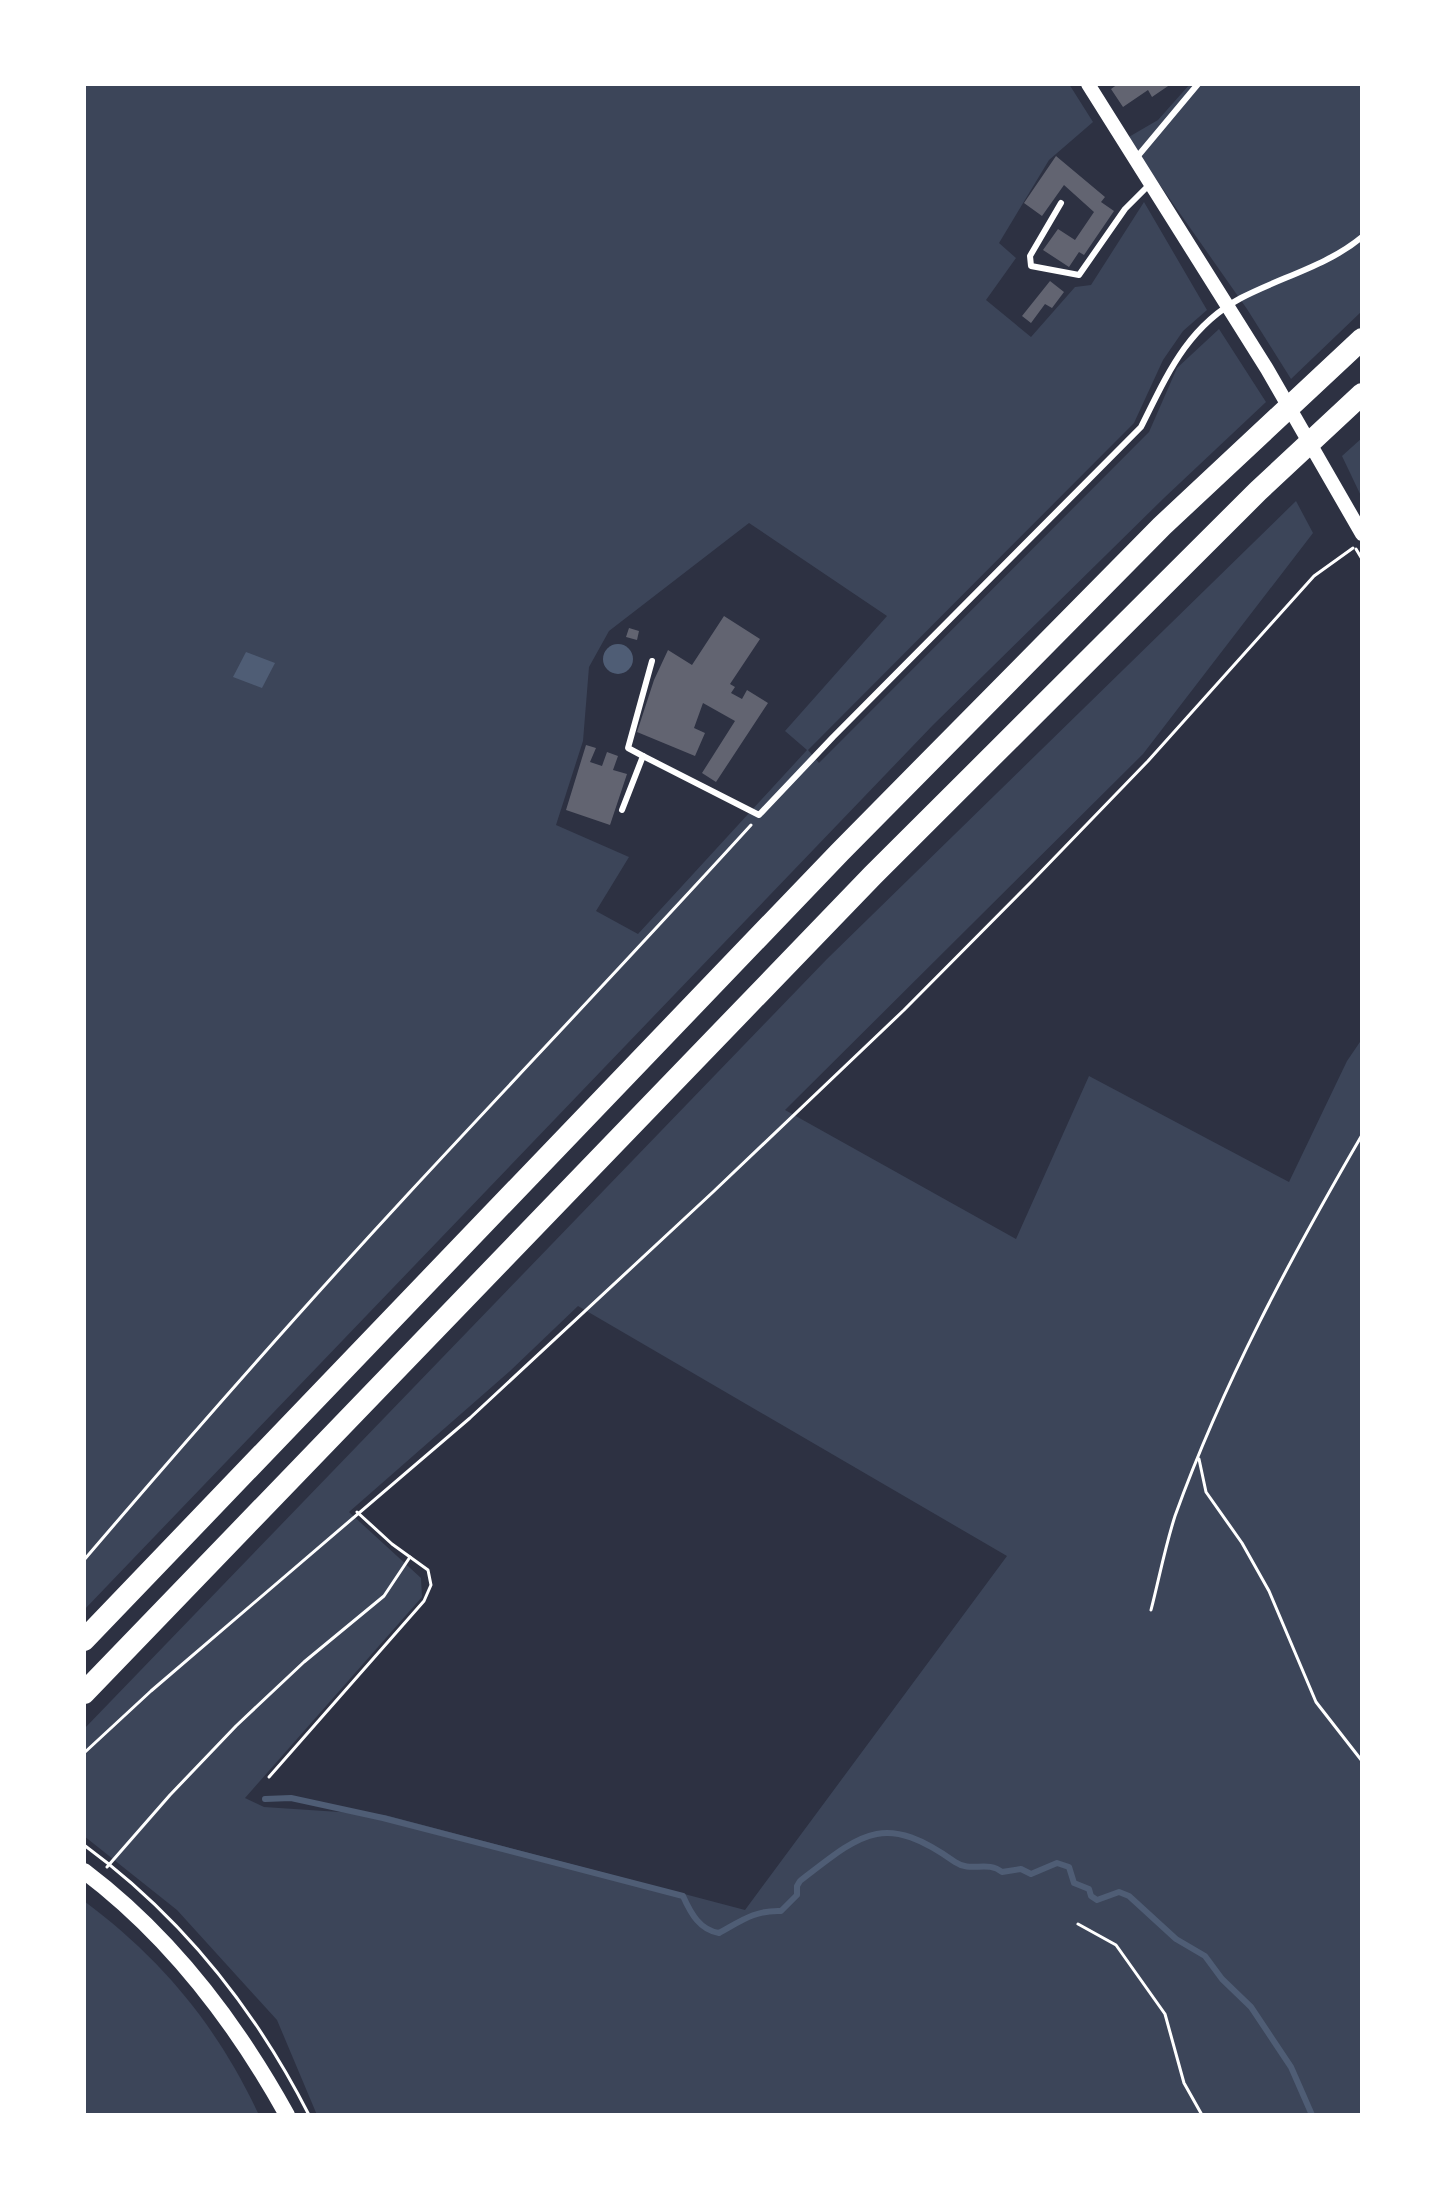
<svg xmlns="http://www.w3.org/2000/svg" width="1446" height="2199" viewBox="0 0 1446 2199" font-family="'IBM Plex Sans',sans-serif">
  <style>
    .green { fill: #3c4559; fill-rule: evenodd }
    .water { fill: #4f5d75 }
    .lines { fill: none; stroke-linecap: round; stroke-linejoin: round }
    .stream { stroke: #4f5d75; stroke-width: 6 }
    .building { fill: #626471 }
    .path { stroke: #fff; stroke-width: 3 }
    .service { stroke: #fff; stroke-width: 6 }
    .tertiary { stroke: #fff; stroke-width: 14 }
    .secondary { stroke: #fff; stroke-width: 16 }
    .motorway { stroke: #fff; stroke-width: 22 }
  </style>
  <rect width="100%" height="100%" fill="#2d3142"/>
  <g class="green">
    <path d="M84 84H1069L1093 122 1049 160 999 243 1016 258 986 300 1031 337 1075 287 1091 285 1144 202 1207 310 1183 331 1163 360 1134 423 808 750 819 763 1149 432 1177 368 1219 329 1266 402 1164 498 933 725 84 1610ZM749 523 887 616 785 731 807 750 638 934 596 911 629 857 556 825 583 741 589 667 609 631Z"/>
    <path d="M1190 84H1362V311L1291 379 1247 309 1127 138 1158 120Z"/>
    <path d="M1362 438V498L1342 456Z"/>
    <path d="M1296 501 1313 533 1143 754 785 1110 1016 1239 1089 1076 1289 1182 1347 1061 1362 1039V2115H317L277 2020 177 1910 84 1836V1729L827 959ZM578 1306 1007 1556 745 1910 385 1815 264 1807 245 1798 422 1597 421 1578 349 1512 510 1371Z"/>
    <path d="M84 1901C163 1960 217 2026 259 2115H84Z"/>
  </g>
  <g class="water">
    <circle cx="618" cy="659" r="15"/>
    <path d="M246 652 275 663 262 688 233 677Z"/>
  </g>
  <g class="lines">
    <path class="stream" d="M265 1799 291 1798 383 1818 683 1896C691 1914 700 1930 719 1933 741 1921 755 1910 781 1911L797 1895V1886L800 1881C863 1832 884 1812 955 1862 971 1873 987 1860 1002 1872L1021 1869 1031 1874 1057 1863 1069 1867 1074 1883 1089 1889 1091 1896 1097 1900 1119 1892 1129 1896 1176 1939 1205 1956 1222 1979 1251 2007 1291 2067 1312 2115"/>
  </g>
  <g class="building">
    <path d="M1118 84H1171L1152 97 1148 90 1123 107 1111 89Z"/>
    <path d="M1056 156 1105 197 1101 202 1114 211 1084 255 1079 252 1069 267 1043 250 1058 229 1075 240 1094 212 1064 185 1042 216 1024 203Z"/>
    <path d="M1050 281 1064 292 1052 308 1045 304 1031 323 1022 316Z"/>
    <path d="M724 616 760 639 730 684 735 687 731 693 742 699 747 690 768 703 716 782 702 773 735 721 703 703 694 728 705 733 695 756 637 732 654 680 668 650 692 665Z"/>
    <path d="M629 628 639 631 637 640 626 637Z"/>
    <path d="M586 745 596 748 590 762 602 766 607 752 618 756 613 770 627 774 610 825 566 810Z"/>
  </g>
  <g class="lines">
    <g class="path">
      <path d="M1356 549 1362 559"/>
      <path d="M1199 1459 1206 1492 1242 1543 1269 1591 1316 1702 1362 1761"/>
      <path d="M84 1560C190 1436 298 1313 409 1193 523 1070 638 949 751 825"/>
      <path d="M1151 1610C1159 1579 1165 1547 1175 1516 1223 1383 1291 1257 1362 1135"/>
      <path d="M84 1753 151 1691 470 1418 713 1192 904 1010 1032 881 1148 761 1314 576 1353 548"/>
      <path d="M269 1777 424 1601 431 1585 428 1570 410 1557"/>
      <path d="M84 1845C182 1917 254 2007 309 2115"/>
      <path d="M107 1867 170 1795 236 1726 304 1662 384 1596 410 1557 392 1544 357 1512"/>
      <path d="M1078 1924 1116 1945 1165 2014 1184 2083 1202 2115"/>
    </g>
    <g class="service">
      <path d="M1137 157 1198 84"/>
      <path d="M1061 203 1030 256 1031 266 1079 275 1125 209 1150 184"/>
      <path d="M643 756 628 748 652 661"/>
      <path d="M622 810 643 756 759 815 833 737 1141 427C1167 375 1187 327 1241 298 1281 277 1327 266 1362 237"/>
    </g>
    <path class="tertiary" d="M1088 84 1267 369 1362 534"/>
    <path class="secondary" d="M84 1871C170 1936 235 2021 287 2115"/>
    <g class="motorway">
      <path d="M84 1640 840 852 1162 526 1362 339"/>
      <path d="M84 1693 873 875 1258 491 1362 394"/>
    </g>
  </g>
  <rect width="1446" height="2199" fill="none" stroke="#ffffff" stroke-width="172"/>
</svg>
